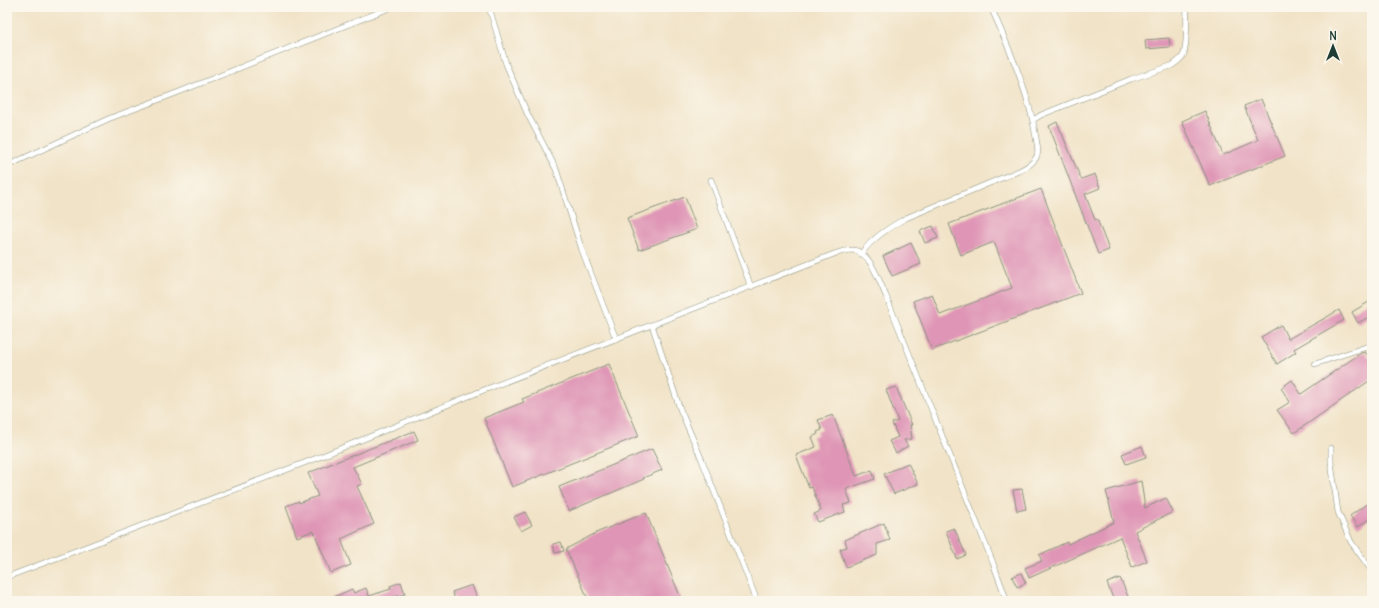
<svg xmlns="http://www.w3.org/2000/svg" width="1379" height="608" viewBox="0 0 1379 608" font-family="Delius,sans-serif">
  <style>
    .building { fill: #df96b6 }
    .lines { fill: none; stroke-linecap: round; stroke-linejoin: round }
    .lane-casing { stroke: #88907e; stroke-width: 6 }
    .lane { stroke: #fff; stroke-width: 5 }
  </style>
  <rect width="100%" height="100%" fill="#fbf7ec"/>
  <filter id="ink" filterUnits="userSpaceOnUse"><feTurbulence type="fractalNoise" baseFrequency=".025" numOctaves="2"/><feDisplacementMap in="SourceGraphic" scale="8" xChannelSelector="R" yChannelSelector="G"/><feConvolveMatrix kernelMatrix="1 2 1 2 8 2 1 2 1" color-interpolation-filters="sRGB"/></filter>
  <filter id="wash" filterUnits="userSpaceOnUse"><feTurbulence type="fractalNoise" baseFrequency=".012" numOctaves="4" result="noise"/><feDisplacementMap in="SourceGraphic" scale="16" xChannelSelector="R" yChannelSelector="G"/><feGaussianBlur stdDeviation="0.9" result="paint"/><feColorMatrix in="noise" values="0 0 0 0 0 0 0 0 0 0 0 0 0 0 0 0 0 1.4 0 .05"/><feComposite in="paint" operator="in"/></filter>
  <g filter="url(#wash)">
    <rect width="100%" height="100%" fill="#f1e3c7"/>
    <g id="blocks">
      <g class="building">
        <path d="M1169 38 1170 47 1146 49 1145 40Z"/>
        <path d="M1261 99 1285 156 1210 186 1182 121 1205 111 1223 155 1258 140 1244 106Z"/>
        <path d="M1057 122 1081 179 1095 174 1100 188 1085 194 1095 220 1097 219 1109 250 1098 254 1049 126Z"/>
        <path d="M1041 189 1081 293 932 350 913 301 932 294 940 315 1012 288 994 242 961 255 949 224Z"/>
        <path d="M685 197 697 229 639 250 627 218Z"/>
        <path d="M933 226 938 238 925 243 920 231Z"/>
        <path d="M911 243 921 264 892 276 883 256Z"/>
        <path d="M1372 300V315L1358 323 1352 312Z"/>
        <path d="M1339 310 1344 320 1294 349 1296 352 1277 364 1261 337 1281 325 1288 339Z"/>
        <path d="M1365 352 1372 361V379L1294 433 1277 410 1290 402 1281 388 1292 380 1301 394 1361 353Z"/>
        <path d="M609 364 639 436 512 487 484 418 524 402 522 399Z"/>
        <path d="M896 387 912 425H910L912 439 904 440 908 446 896 453 889 441 898 437 892 423 898 421 886 390Z"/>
        <path d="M833 415 856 476 872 470 875 479 846 489 851 503 843 505 845 512 818 522 814 514 821 511 812 487 809 488 796 455 816 447 812 437 818 434 817 432 822 430 818 420Z"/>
        <path d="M414 431 418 440 353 467 362 484 357 486 374 524 341 539 351 565 331 573 314 532 313 531 297 537 286 506 299 501V503L318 496 308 473Z"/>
        <path d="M1142 446 1146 457 1126 464 1122 454Z"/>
        <path d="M652 449 662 470 643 478 644 479 569 511 559 487Z"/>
        <path d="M908 463 918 484 894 494 884 474Z"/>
        <path d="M1141 481 1145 508 1166 498 1173 512 1135 531 1147 561 1132 567 1120 537 1029 578 1025 568 1042 561 1039 555 1067 542 1068 544 1114 522 1106 491Z"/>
        <path d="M1022 489 1026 509 1017 511 1013 490Z"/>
        <path d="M1372 500V517L1358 527 1350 516Z"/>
        <path d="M525 512 532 525 521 531 514 517Z"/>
        <path d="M646 513 682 601H589L566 549 598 532Z"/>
        <path d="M884 523 890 540 877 544V555L846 567 840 549 847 547 845 540Z"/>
        <path d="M954 528 966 555 957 559 946 531Z"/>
        <path d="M561 542 564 551 555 553 553 544Z"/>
        <path d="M1021 573 1026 583 1017 587 1012 577Z"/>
        <path d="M1120 578 1130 601H1114L1107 583Z"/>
        <path d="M401 582 405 594 392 598 393 601H325L352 589 354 593 366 588 369 596 391 589 390 586Z"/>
        <path d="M472 585 478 601H456L452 592Z"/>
      </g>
    </g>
  </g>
  <g filter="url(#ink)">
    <use href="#blocks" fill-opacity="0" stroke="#88907e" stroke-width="1"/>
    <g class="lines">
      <g class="lane-casing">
        <g id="lane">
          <path d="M489 7 506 64 527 113 556 169 582 250 616 339"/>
          <path d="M1033 120 1041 115 1131 79 1171 66C1176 63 1180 60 1183 56 1188 46 1186 19 1187 7"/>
          <path d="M7 166 108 119 179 92 392 7"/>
          <path d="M711 180 751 287"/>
          <path d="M861 254C872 238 890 227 906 218L1021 170C1027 167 1034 163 1037 156 1039 151 1037 144 1036 138 1029 92 1009 49 991 7"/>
          <path d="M652 325 680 409 702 460 757 601"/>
          <path d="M1315 364 1372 345"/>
          <path d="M1331 448V462L1338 512 1351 542 1372 571"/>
          <path d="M7 577 172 514 322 456 479 392 834 254C840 252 847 250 853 250 870 251 880 283 886 296L993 563 1007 601"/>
        </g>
      </g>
      <use href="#lane" class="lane"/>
    </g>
  </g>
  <rect width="1379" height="608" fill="none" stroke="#fbf7ec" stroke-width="24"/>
  <g transform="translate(1333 46)" stroke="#fbf7ec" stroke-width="3" paint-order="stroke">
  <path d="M0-3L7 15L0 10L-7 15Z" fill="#1f3d34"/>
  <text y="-6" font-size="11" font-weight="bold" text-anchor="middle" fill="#1f3d34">N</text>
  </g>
</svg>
